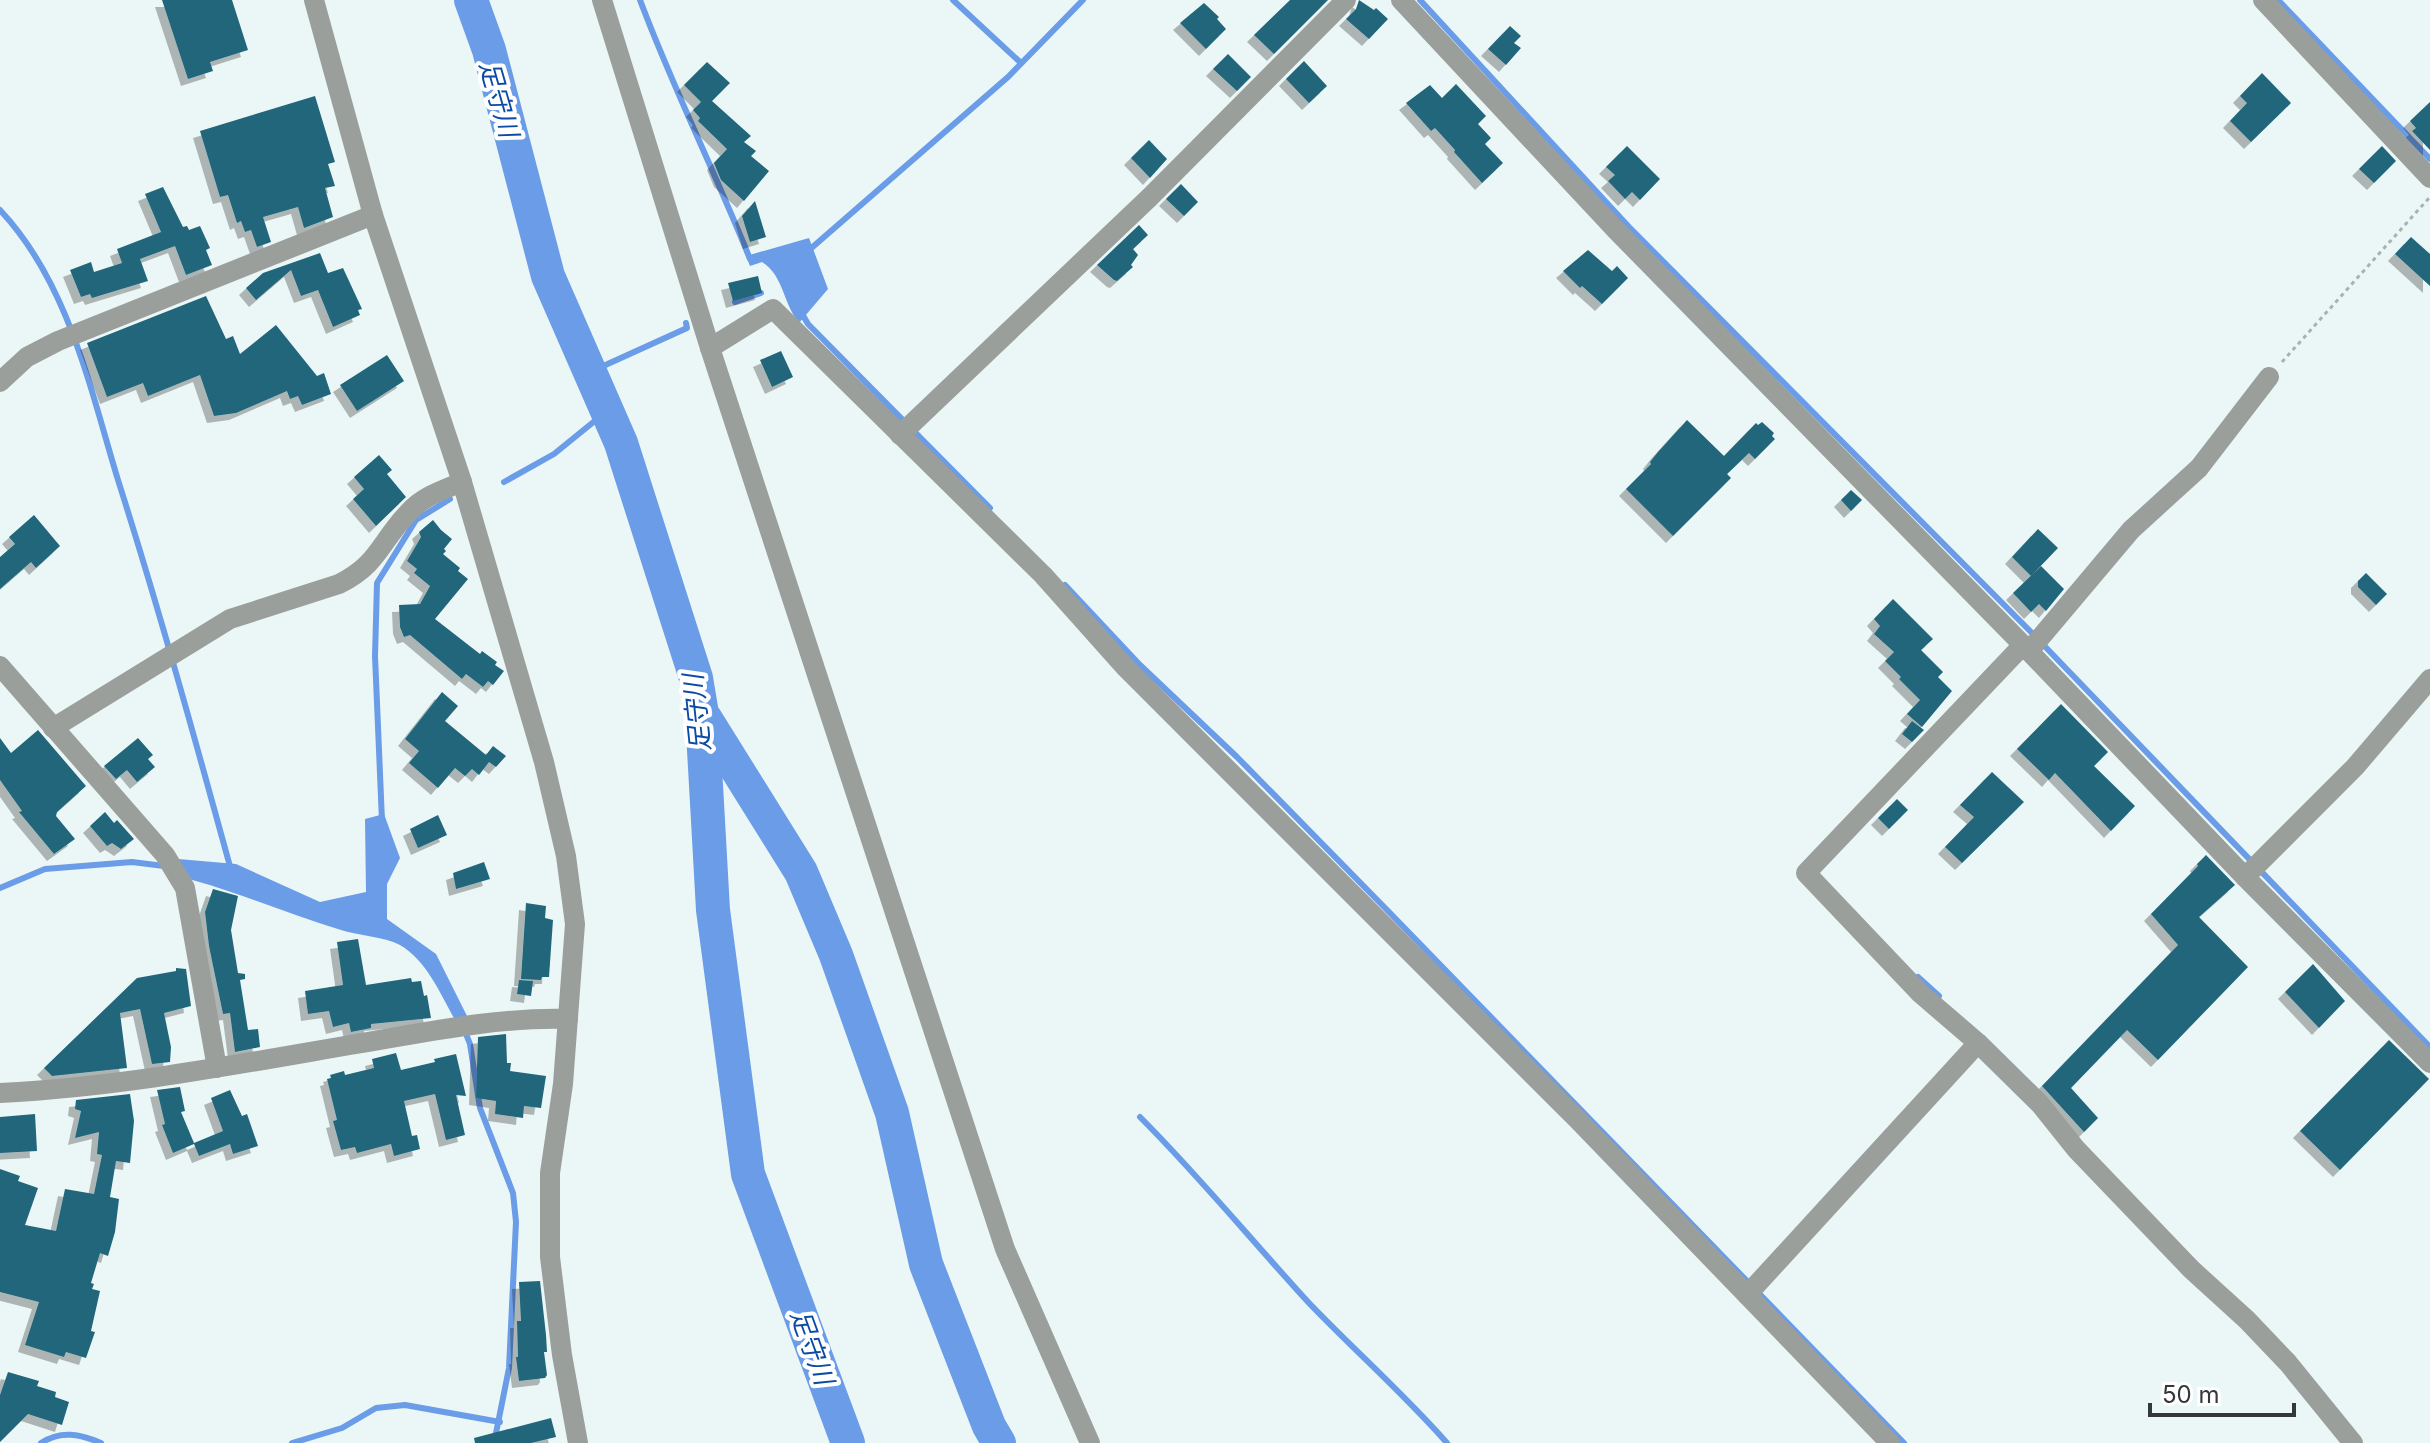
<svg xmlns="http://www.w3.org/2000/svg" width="2430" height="1443" viewBox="0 0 2430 1443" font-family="Inter,'Noto Sans JP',sans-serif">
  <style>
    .water { fill: #6a9ce8 }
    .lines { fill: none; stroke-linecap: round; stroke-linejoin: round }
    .stream { stroke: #6a9ce8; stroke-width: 6 }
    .river { stroke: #6a9ce8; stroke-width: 34 }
    .building { fill: #22667c; filter: url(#shadow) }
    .path { stroke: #a9b2b2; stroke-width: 3; stroke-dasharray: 4 4; stroke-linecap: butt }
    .minor { stroke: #9b9f9c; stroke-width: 20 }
    .labels { text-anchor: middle; stroke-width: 8; stroke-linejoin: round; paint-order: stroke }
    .water-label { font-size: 26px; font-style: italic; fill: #0c4ba4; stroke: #fff }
  </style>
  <defs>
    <filter id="shadow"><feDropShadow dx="-7" dy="7" stdDeviation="0" flood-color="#0004"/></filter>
  </defs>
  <rect width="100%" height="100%" fill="#ebf7f6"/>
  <g class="water">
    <path d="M809 238 828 289 799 323C782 301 784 276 762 262L750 266 746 256Z"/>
    <path d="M384 814 400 858 387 884V919L436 954 468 1018H454C440 993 426 960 400 945 383 936 359 936 341 930 282 912 226 887 166 873L155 857 236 864 320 902 366 892 365 819Z"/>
  </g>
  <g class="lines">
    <g class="stream">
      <path d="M640 0C673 88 715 172 750 259H754"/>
      <path d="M953 0 1021 63"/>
      <path d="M1420 0 1629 227 2031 632 2430 1047"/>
      <path d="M2278 0 2430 159"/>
      <path d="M0 210C68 282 90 388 118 480 159 609 195 739 231 870"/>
      <path d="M808 251 1008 77 1083 0"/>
      <path d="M735 302 761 293"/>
      <path d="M801 312 808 324 990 508"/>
      <path d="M590 372 687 328 686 323"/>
      <path d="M504 482 554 454 607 411"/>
      <path d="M1065 585 1140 665 1237 757 1389 912 1904 1443"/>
      <path d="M382 821 375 656 377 583 416 520 450 499"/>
      <path d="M0 888 45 869 132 862 164 866"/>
      <path d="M1918 977 1939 996"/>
      <path d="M464 1029 470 1044 480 1108 513 1193 516 1222 509 1368 494 1443"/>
      <path d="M1140 1117C1199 1176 1252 1241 1309 1303 1354 1350 1404 1394 1447 1443"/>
      <path d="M41 1443C61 1430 80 1434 101 1443"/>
      <path d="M292 1443 342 1428 376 1408 405 1405 500 1422"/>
    </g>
    <g class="river">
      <path d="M471 0 489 50 548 276 621 443 696 678 702 714 713 910 748 1174 848 1443"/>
      <path d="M705 718 801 872 836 955 892 1113 926 1264 989 1426 999 1443"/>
    </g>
  </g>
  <g class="building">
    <path d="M162 0H232L248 50 210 62 213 71 188 79Z"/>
    <path d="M1290 0H1328L1274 54 1254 35Z"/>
    <path d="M1359 0 1374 10 1376 8 1388 19 1369 39 1346 19 1356 9Z"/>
    <path d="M1204 3 1219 17 1217 19 1226 29 1206 49 1180 23Z"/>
    <path d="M1510 26 1521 36 1514 43 1521 48 1506 65 1488 49Z"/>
    <path d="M1228 54 1251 77 1237 91 1213 69Z"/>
    <path d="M1304 61 1327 86 1309 103 1286 79Z"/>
    <path d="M707 62 730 83 712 101 751 136 744 142 756 151 751 156 769 171 744 201 721 180 714 163 727 149 698 121 700 118 693 110 701 102 684 85Z"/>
    <path d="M2262 73 2291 103 2251 142 2230 121 2247 103 2240 96Z"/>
    <path d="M1456 84 1486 116 1478 124 1491 138 1485 144 1503 163 1482 183 1454 152 1455 150 1435 128 1431 131 1406 103 1430 85 1442 98Z"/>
    <path d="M315 96 335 162 328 164 335 186 325 188 333 217 304 228 298 207 263 217 271 242 257 247 251 230 245 232 241 221 237 223 228 195 220 197 200 131Z"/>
    <path d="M2430 102V150L2412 131 2416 128 2410 121Z"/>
    <path d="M1149 140 1167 159 1150 178 1131 158Z"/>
    <path d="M1627 146 1660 179 1640 200 1632 192 1625 199 1608 181 1615 175 1606 167Z"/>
    <path d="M2382 146 2396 161 2374 183 2359 169Z"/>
    <path d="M1181 184 1198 202 1184 216 1166 199Z"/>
    <path d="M163 187 183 227 187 226 189 230 200 226 210 248 206 250 212 265 186 275 175 246 140 259 148 281 92 298 90 294 81 297 70 270 91 262 94 272 122 263 117 249 161 232 145 194Z"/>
    <path d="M755 201 766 237 750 242 742 216Z"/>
    <path d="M1139 225 1148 235 1133 249 1138 255 1131 265 1133 267 1117 281 1114 280 1097 265Z"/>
    <path d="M2411 237 2430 254V286L2395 254Z"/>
    <path d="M1588 250 1612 271 1617 266 1628 278 1602 304 1582 286 1580 288 1563 271Z"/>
    <path d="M320 253 328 273 343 268 362 309 358 310 360 315 333 327 318 290 301 296 291 270 256 300 246 288 263 273Z"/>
    <path d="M758 276 762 293 733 301 728 283Z"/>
    <path d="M206 296 226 339 233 336 240 354 276 325 317 376 324 373 331 394 302 405 298 396 290 399 287 391 236 413 214 416 200 375 148 396 143 383 107 397 87 343Z"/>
    <path d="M781 351 793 377 772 387 760 360Z"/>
    <path d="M387 355 404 381 357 411 340 385Z"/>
    <path d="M1687 420 1724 456 1756 423 1758 425 1762 422 1774 433 1772 436 1775 439 1755 459 1749 453 1727 474 1731 478 1673 536 1626 489 1651 464 1650 462 1658 452Z"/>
    <path d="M379 455 392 470 387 474 406 497 376 526 353 499 364 489 354 477Z"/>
    <path d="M1851 490 1862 500 1851 511 1841 500Z"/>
    <path d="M34 515 60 546 36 568 31 562 0 589V557L15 544 9 537Z"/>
    <path d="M433 520 441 530 452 539 444 549 446 551 443 554 460 568 458 571 468 579 435 619 480 654 482 651 497 662 495 665 504 671 493 685 488 681 483 687 466 674 462 679 410 635 404 637 400 627 399 605 420 604 430 586 414 573 417 569 407 561 421 537 419 532Z"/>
    <path d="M2038 529 2058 548 2031 576 2012 557Z"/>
    <path d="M2041 566 2064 589 2046 611 2039 604 2031 612 2013 593Z"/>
    <path d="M2366 573 2387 594 2376 605 2358 587V581Z"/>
    <path d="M1893 599 1933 639 1921 650 1943 672 1938 677 1952 691 1922 727 1907 714 1920 700 1899 679 1901 677 1885 661 1894 652 1874 634 1880 626 1874 619Z"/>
    <path d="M442 692 458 706 445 721 486 755 493 746 506 756 496 767 489 762 479 775 472 769 465 776 455 768 438 788 409 763 419 751 405 739Z"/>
    <path d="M2061 704 2108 752 2094 766 2135 806 2111 831 2055 773 2049 780 2017 749Z"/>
    <path d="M1912 721 1924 730 1912 742 1902 734Z"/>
    <path d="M38 730 86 786 57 812 56 816 75 839 54 854 19 812 22 811 0 780V738L11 753Z"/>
    <path d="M138 738 153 755 148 759 155 767 137 782 127 770 116 779 104 766Z"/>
    <path d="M1992 772 2024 802 1962 863 1945 847 1974 817 1960 805Z"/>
    <path d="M1897 799 1908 810 1889 829 1878 818Z"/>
    <path d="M105 812 114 823 117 820 134 839 121 849 112 843 107 846 90 826Z"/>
    <path d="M438 815 447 835 418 848 410 829Z"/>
    <path d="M2206 855 2235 885 2199 917 2248 967 2158 1060 2127 1030 2071 1088 2098 1118 2084 1132 2042 1086 2178 945 2151 914 2198 866 2197 864Z"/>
    <path d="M484 862 490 879 456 889 453 873Z"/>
    <path d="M213 889 238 896 231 930 238 973 245 974V979L240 980 248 1030 258 1029 260 1047 235 1052 230 1013 223 1014 209 946 205 912Z"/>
    <path d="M526 903 546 906 545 918 553 920 549 977H542L541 980 521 979Z"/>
    <path d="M358 939 366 985 411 978 412 982 421 981 424 996 427 995 431 1018 371 1024V1028L351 1032 349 1023 333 1027 329 1011 308 1014 305 991 343 985 337 942Z"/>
    <path d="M2313 964 2345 1001 2319 1028 2285 992Z"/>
    <path d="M176 968 186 969 191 1006 164 1013 171 1047 170 1062 152 1064 140 1009 120 1013 127 1068 52 1076 44 1068 137 978 176 971Z"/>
    <path d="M519 980 533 981 531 996 517 994Z"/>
    <path d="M506 1034 507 1063H511L510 1071 546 1076 541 1108 524 1106 523 1118 495 1114 496 1101 476 1098 478 1037Z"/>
    <path d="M2389 1040 2429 1079 2340 1170 2300 1131Z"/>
    <path d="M396 1053 401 1070 435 1062 434 1059 456 1054 466 1096 456 1095 465 1135 446 1140 435 1094 404 1101 412 1136 417 1135 420 1149 394 1156 391 1144 357 1153 355 1147 341 1150 333 1121 337 1120 327 1079 331 1078 330 1075 344 1071 345 1075 374 1068 372 1059Z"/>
    <path d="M180 1087 185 1111 181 1112 194 1143 223 1131 211 1098 230 1090 242 1116 247 1114 258 1146 233 1154 230 1144 199 1156 194 1144 173 1153 162 1125 165 1124 157 1090Z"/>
    <path d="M130 1094 134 1121 130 1163 116 1161 110 1197 119 1199 115 1232 108 1256 100 1253 91 1283 94 1284 92 1289 100 1291 91 1331 95 1332 86 1358 66 1352 64 1357 25 1345 39 1302 0 1292V1169L20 1176 18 1181 38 1188 25 1225 56 1231 65 1189 94 1194 102 1155 97 1154 99 1132 75 1138 81 1111 75 1109 76 1100Z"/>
    <path d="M35 1114 37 1151 0 1153V1117Z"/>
    <path d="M540 1281 546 1335 547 1352H544L547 1375 545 1378 519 1381 516 1357H518L517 1321H521L519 1282Z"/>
    <path d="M8 1372 39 1381 37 1386 56 1392 55 1397 69 1402 62 1425 28 1414 0 1442V1395Z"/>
    <path d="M551 1418 556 1437 531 1443H475L474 1438Z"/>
  </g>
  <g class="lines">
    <path class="path" d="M2282 362 2429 198"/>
    <g class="minor">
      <path d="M314 0 373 215 462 482 544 762 566 856 575 924 563 1084 550 1173V1257L562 1355 578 1443"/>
      <path d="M602 0 710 348 1005 1249 1090 1443"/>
      <path d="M1401 0 1615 229 2023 645 2245 877 2430 1063"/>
      <path d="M2263 0 2430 178"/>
      <path d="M710 348 773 309 1043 575 1126 668 1577 1119 1890 1443"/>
      <path d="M0 382 27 357 58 341 373 215"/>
      <path d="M900 435 1150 197 1346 0"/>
      <path d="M2029 651 2131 530 2199 468 2269 377"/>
      <path d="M0 666 165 855 185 888 217 1068"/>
      <path d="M53 728 230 619 339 584C379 564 380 542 408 513 422 497 442 490 462 482"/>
      <path d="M2245 877 2355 767 2430 679"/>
      <path d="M1978 1043 2040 1104 2076 1149 2191 1269 2247 1320 2288 1363 2353 1443"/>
      <path d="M0 1093C118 1087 234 1065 350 1045 423 1033 494 1017 568 1019"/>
      <path d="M1747 1295 1978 1043 1921 994 1806 873 2023 645"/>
    </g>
  </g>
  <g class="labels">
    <g class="water-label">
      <text transform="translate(499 99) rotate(74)" y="9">足守川</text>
      <text transform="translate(697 713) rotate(-96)" y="9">足守川</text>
      <text transform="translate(812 1347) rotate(70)" y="9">足守川</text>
    </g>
  </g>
  <path d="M2150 1403v12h144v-12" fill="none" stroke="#343838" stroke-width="4"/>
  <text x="2162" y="1403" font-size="24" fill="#343838" stroke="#ffffff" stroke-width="6" paint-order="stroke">50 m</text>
</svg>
